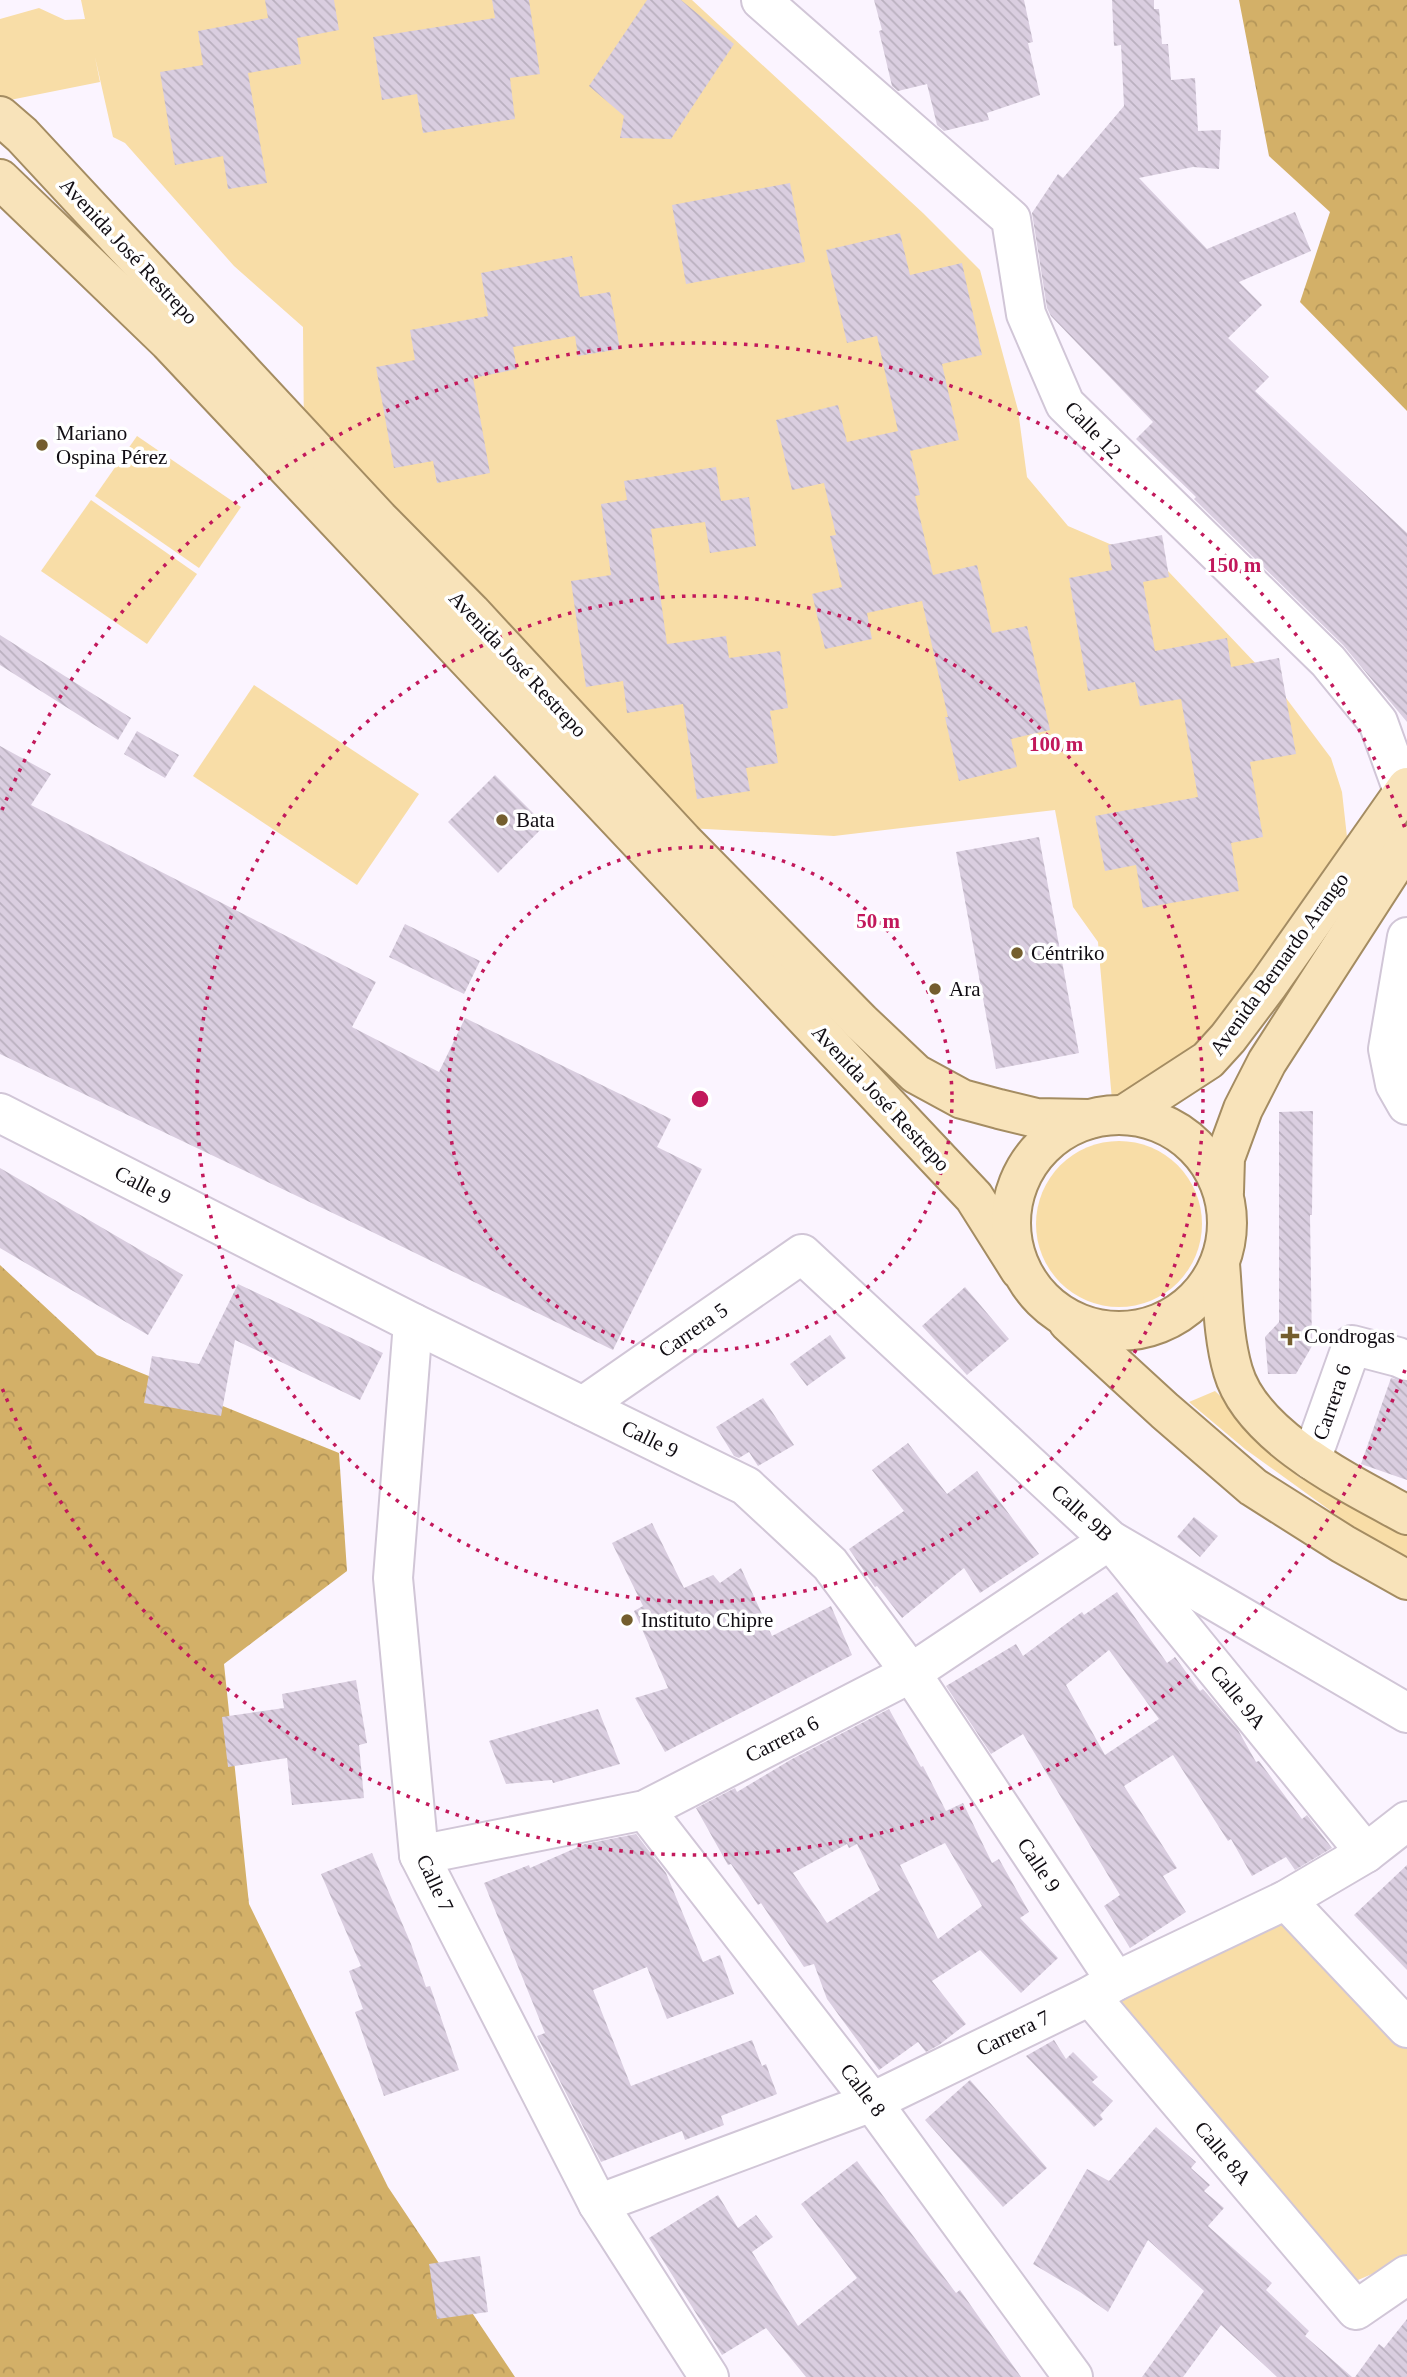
<svg xmlns="http://www.w3.org/2000/svg" width="1407" height="2377" viewBox="0 0 1407 2377" font-family="'Times New Roman',serif">
  <style>
    .green { fill: #f8dda7 }
    .forest { fill: url(#forest-crowns) }
    .building { fill: url(#building-back-hatch); fill-rule: evenodd }
    .lines { fill: none; stroke-linecap: round; stroke-linejoin: round }
    .minor-casing { stroke: #d1c6d7; stroke-width: 42 }
    .major-casing { stroke: #a48c62; stroke-width: 42 }
    .minor { stroke: #fff; stroke-width: 38 }
    .major { stroke: #f8e3ba; stroke-width: 38 }
    .ring { fill: none; stroke: #c2185b; stroke-width: 3.5; stroke-dasharray: 3.5 7 }
    .poi-dot { fill: #745e2e; stroke: #fff; stroke-width: 2.5 }
    .labels { text-anchor: middle; stroke-width: 7; stroke-linejoin: round; paint-order: stroke }
    .street-label { font-size: 21px; fill: #110d13; stroke: #fff }
    .poi-label { font-size: 21px; fill: #110d13; stroke: #fff; text-anchor: start }
    .centre { fill: #c2185b; stroke: #fff; stroke-width: 3.5 }
    .ring-label { font-size: 21px; text-anchor: middle; font-weight: bold; fill: #c2185b; stroke: #fff; stroke-width: 7; stroke-linejoin: round; paint-order: stroke }
  </style>
  <defs>
    <pattern id="forest-crowns" width="20" height="18" patternUnits="userSpaceOnUse" patternTransform="scale(1.75)"><rect width="20" height="18" fill="#d3b068"/><path d="M2 6a3 3 0 1 1 6 0M12 15a3 3 0 1 1 6 0" fill="none" stroke="#b49659"/></pattern>
    <pattern id="building-back-hatch" width="6" height="6" patternUnits="userSpaceOnUse" patternTransform="scale(1.75)"><rect width="6" height="6" fill="#dacee0"/><path d="M-1 5l2 2M0 0l6 6M5-1l2 2" fill="none" stroke="#bab0bf"/></pattern>
  </defs>
  <rect width="100%" height="100%" fill="#fbf4ff"/>
  <g class="green">
    <path d="M81 0H692L923 213 980 270 1018 410 1027 477 1068 526 1119 548 1150 552 1277 686 1331 758 1342 792 1347 837 1284 926 1213 1039 1131 1096 1112 1100 1098 942 1073 907 1055 810 834 836 670 827 304 439 303 327 234 266 125 143 113 137 95 57 100 82 0 102V19L39 8 65 20 85 19Z"/>
    <path d="M137 436 241 507 199 568 95 496Z"/>
    <path d="M91 500 197 574 147 644 41 571Z"/>
    <path d="M254 685 419 794 357 885 193 776Z"/>
    <circle cx="1119" cy="1224" r="83"/>
    <path d="M1215 1391 1264 1437 1407 1530V1557L1353 1527 1245 1449 1189 1402Z"/>
    <path d="M1286 1900 1407 2028V2259L1351 2283 1079 2001Z"/>
  </g>
  <g class="forest">
    <path d="M1239 0H1407V411L1300 302 1330 212 1269 156Z"/>
    <path d="M0 1265 97 1355 339 1453 347 1571 224 1664 249 1904 388 2187 515 2377H0Z"/>
  </g>
  <g class="building">
    <path d="M265 0H334L339 30 297 38 301 64 248 73 267 183 228 189 223 156 175 165 160 72 203 65 198 31 268 18Z"/>
    <path d="M492 0H529L540 74 510 78 515 119 423 133 417 94 382 100 373 37 495 18Z"/>
    <path d="M647 0H681L734 44 671 139 620 138 624 116 589 86Z"/>
    <path d="M874 0H1024L1033 42 1028 43 1040 95 987 113 989 120 944 131 937 125 927 84 898 91 892 86 879 31 882 30Z"/>
    <path d="M1112 0H1154V9H1159L1162 44H1168L1171 80 1195 78 1198 131 1221 130 1219 169 1193 167 1139 178 1207 249 1295 212 1311 251 1239 282 1262 305 1228 338 1269 377 1255 391 1407 533V722L1343 645 1194 499 1196 497 1136 439 1153 422 1051 316 1047 308 1032 213 1058 174 1063 178 1124 106 1121 45 1114 46Z"/>
    <path d="M790 183 805 262 686 284 672 205Z"/>
    <path d="M900 233 910 275 962 263 982 355 942 364 959 440 910 451 920 495 915 496 933 575 977 565 992 633 1027 626 1050 730 1011 739 1017 767 959 781 945 717H948L922 601 867 613 872 639 825 649 812 594 842 587 830 536 836 535 824 483 792 490 776 420 838 405 847 442 898 431 877 336 847 343 826 250Z"/>
    <path d="M572 256 580 297 610 292 620 349 578 356 575 336 513 347 517 369 473 378 490 473 437 483 433 461 394 468 376 367 415 360 410 330 488 316 481 273Z"/>
    <path d="M716 467 721 501 749 497 756 546 710 553 705 522 651 529 667 644 726 636 729 658 780 651 788 708 770 711 778 763 746 768 750 791 697 799 683 704 627 713 623 681 586 687 571 581 611 575 601 504 627 500 624 481Z"/>
    <path d="M1162 535 1169 577 1143 582 1155 651 1227 638 1231 667 1279 658 1296 754 1250 762 1263 837 1231 843 1239 891 1143 908 1136 865 1105 871 1095 816 1198 797 1181 699 1140 706 1135 682 1088 691 1069 578 1112 570 1108 545Z"/>
    <path d="M0 635 131 718 118 740 0 665Z"/>
    <path d="M137 731 179 755 165 778 124 754Z"/>
    <path d="M0 746 51 774 31 805 376 982 352 1027 439 1072 465 1018 671 1119 657 1147 702 1169 613 1350 362 1227 0 1054Z"/>
    <path d="M495 775 545 825 498 873 448 822Z"/>
    <path d="M1039 837 1079 1053 996 1069 956 852Z"/>
    <path d="M405 924 480 961 464 994 389 957Z"/>
    <path d="M1313 1111 1312 1215H1310L1312 1346 1296 1374H1268L1265 1337 1279 1322V1112Z"/>
    <path d="M0 1168 183 1275 148 1335 0 1248Z"/>
    <path d="M238 1284 383 1353 360 1400 235 1340 221 1416 144 1403 152 1356 199 1364Z"/>
    <path d="M965 1287 1009 1339 967 1375 922 1326Z"/>
    <path d="M830 1335 846 1358 807 1386 790 1364Z"/>
    <path d="M1391 1378 1407 1382V1480L1361 1464Z"/>
    <path d="M763 1398 794 1445 758 1466 749 1452 739 1458 734 1456 716 1427Z"/>
    <path d="M908 1443 947 1494 977 1471 1039 1554 980 1593 964 1568 902 1618 877 1586 875 1587 849 1549 904 1511 872 1470Z"/>
    <path d="M1194 1517 1218 1536 1200 1557 1177 1537Z"/>
    <path d="M652 1523 684 1588 713 1575 720 1583 741 1568 772 1636 831 1606 852 1655 665 1752 635 1698 668 1688 634 1611 643 1606 612 1543Z"/>
    <path d="M1117 1592 1167 1663 1175 1657 1200 1691 1203 1689 1238 1730 1256 1762 1259 1761 1302 1819 1307 1815 1332 1848 1295 1870 1286 1857 1252 1876 1231 1839 1228 1841 1173 1755 1124 1786 1177 1868 1163 1876 1186 1912 1130 1948 1104 1906 1120 1895 1023 1734 991 1754 946 1686 1016 1644 1023 1656 1082 1612 1084 1615ZM1109 1650 1159 1719 1105 1755 1066 1685Z"/>
    <path d="M356 1680 367 1743 359 1745 364 1798 292 1805 287 1758 228 1767 222 1717 284 1708 282 1694Z"/>
    <path d="M598 1709 620 1764 553 1783 552 1780 506 1784 489 1741Z"/>
    <path d="M889 1709 921 1767 923 1766 946 1811 963 1803 992 1863 999 1859 1029 1912 1020 1918 1058 1958 1021 1993 980 1950 932 1981 966 2024 939 2045 926 2052 918 2042 879 2070 827 1999 814 1964 804 1967 761 1903 758 1905 731 1864 728 1865 696 1808 735 1788 737 1792 792 1759ZM945 1843 982 1906 938 1939 900 1865ZM847 1844 849 1848 857 1844 880 1890 827 1923 793 1873Z"/>
    <path d="M636 1834 666 1873 703 1962 720 1955 734 1994 667 2019 647 1967 593 1990 631 2086 752 2040 762 2066 766 2064 777 2094 721 2116 724 2125 685 2140 682 2131 601 2162 538 2038 537 2036 545 2033 484 1883 529 1865 530 1868 585 1844Z"/>
    <path d="M372 1853 411 1944 426 1987 430 1986 459 2070 384 2096 355 2012 363 2009 349 1971 361 1966 321 1874Z"/>
    <path d="M1407 1865V1970L1354 1915Z"/>
    <path d="M1054 2040 1066 2059 1073 2052 1098 2077 1092 2082 1113 2101 1100 2115 1103 2119 1094 2127 1026 2056Z"/>
    <path d="M970 2080 1047 2168 1003 2207 925 2120Z"/>
    <path d="M1156 2127 1196 2162 1191 2168 1210 2185 1204 2191 1224 2208 1208 2226 1272 2283 1266 2290 1309 2331 1305 2336 1352 2377H1277L1221 2325 1183 2377H1142L1204 2291 1148 2240 1108 2312 1080 2292 1033 2264 1087 2169 1109 2181Z"/>
    <path d="M857 2161 956 2293 960 2290 1021 2377H806L766 2328 722 2355 649 2238 718 2195 738 2228 756 2215 773 2237 752 2252 798 2326 857 2278 801 2204Z"/>
    <path d="M480 2256 488 2312 437 2319 429 2264Z"/>
    <path d="M1407 2319V2377H1355L1379 2344 1384 2348Z"/>
  </g>
  <g class="lines">
    <g class="minor-casing">
      <g id="minor">
        <path d="M761 0 1011 219 1026 314 1065 404 1328 661 1378 722 1403 791"/>
        <path d="M1407 937 1388 1049 1395 1084 1407 1105"/>
        <path d="M0 1113 413 1323 746 1486 830 1564 911 1673 1116 1981"/>
        <path d="M413 1323 393 1578 419 1855 598 2204 709 2377"/>
        <path d="M583 1406 802 1254 1110 1540 1407 1713"/>
        <path d="M1311 1460 1352 1345 1398 1357 1407 1361"/>
        <path d="M645 1810 872 2102 1073 2377"/>
        <path d="M419 1855 645 1810 911 1673 1110 1540 1366 1853"/>
        <path d="M1286 1900 1407 2028"/>
        <path d="M1090 1996 1356 2310 1407 2275"/>
        <path d="M598 2204 872 2102 1090 1996 1116 1981 1286 1900 1366 1853 1407 1821"/>
      </g>
    </g>
    <g class="major-casing">
      <g id="major">
        <path d="M0 116 22 135 379 519 471 612 683 841 861 1022 916 1074 962 1099 999 1109 1036 1118 1089 1119"/>
        <path d="M0 179 169 342 974 1197 1020 1270"/>
        <path d="M1125 1114 1208 1060 1228 1038 1268 985 1407 787"/>
        <circle cx="1119" cy="1223" r="108"/>
        <path d="M1224 1192 1225 1158 1243 1109 1267 1062 1407 845"/>
        <path d="M1220 1264C1223 1299 1223 1337 1233 1371 1252 1437 1350 1484 1407 1515"/>
        <path d="M1068 1322 1165 1411 1253 1487 1343 1544 1407 1580"/>
      </g>
    </g>
    <use href="#minor" class="minor"/>
    <use href="#major" class="major"/>
  </g>
  <g class="ring">
    <circle cx="700" cy="1099" r="252"/>
    <circle cx="700" cy="1099" r="503"/>
    <path d="M1405 1370A755 755 0 0 1 2 1388M2 810A755 755 0 0 1 1405 828"/>
  </g>
  <g class="poi-dot">
    <circle cx="42" cy="445" r="7"/>
    <circle cx="502" cy="820" r="7"/>
    <circle cx="1017" cy="953" r="7"/>
    <circle cx="935" cy="989" r="7"/>
    <path d="M1286.5 1325.5h7v7h7v7h-7v7h-7v-7h-7v-7h7z"/>
    <circle cx="627" cy="1620" r="7"/>
  </g>
  <g class="labels">
    <g class="street-label">
      <text transform="translate(129 251) rotate(47)" y="7">Avenida José Restrepo</text>
      <text transform="translate(1093 430) rotate(46)" y="7">Calle 12</text>
      <text transform="translate(518 664) rotate(47)" y="7">Avenida José Restrepo</text>
      <text transform="translate(1279 964) rotate(-54)" y="7">Avenida Bernardo Arango</text>
      <text transform="translate(881 1098) rotate(47)" y="7">Avenida José Restrepo</text>
      <text transform="translate(143 1185) rotate(27)" y="7">Calle 9</text>
      <text transform="translate(693 1330) rotate(-35)" y="7">Carrera 5</text>
      <text transform="translate(1332 1402) rotate(-71)" y="7">Carrera 6</text>
      <text transform="translate(650 1439) rotate(26)" y="7">Calle 9</text>
      <text transform="translate(1082 1513) rotate(42)" y="7">Calle 9B</text>
      <text transform="translate(1238 1697) rotate(51)" y="7">Calle 9A</text>
      <text transform="translate(782 1739) rotate(-27)" y="7">Carrera 6</text>
      <text transform="translate(1039 1865) rotate(56)" y="7">Calle 9</text>
      <text transform="translate(435 1883) rotate(65)" y="7">Calle 7</text>
      <text transform="translate(1013 2033) rotate(-26)" y="7">Carrera 7</text>
      <text transform="translate(863 2090) rotate(53)" y="7">Calle 8</text>
      <text transform="translate(1223 2153) rotate(50)" y="7">Calle 8A</text>
    </g>
    <g class="poi-label">
      <text x="56" y="440">Mariano<tspan x="56" dy="24">Ospina Pérez</tspan></text>
      <text x="516" y="827">Bata</text>
      <text x="1031" y="960">Céntriko</text>
      <text x="949" y="996">Ara</text>
      <text x="1304" y="1343">Condrogas</text>
      <text x="641" y="1627">Instituto Chipre</text>
    </g>
  </g>
  <circle cx="700" cy="1099" r="10" class="centre"/>
  <g class="ring-label">
    <text x="1234" y="572">150 m</text>
    <text x="1056" y="751">100 m</text>
    <text x="878" y="928">50 m</text>
  </g>
</svg>
